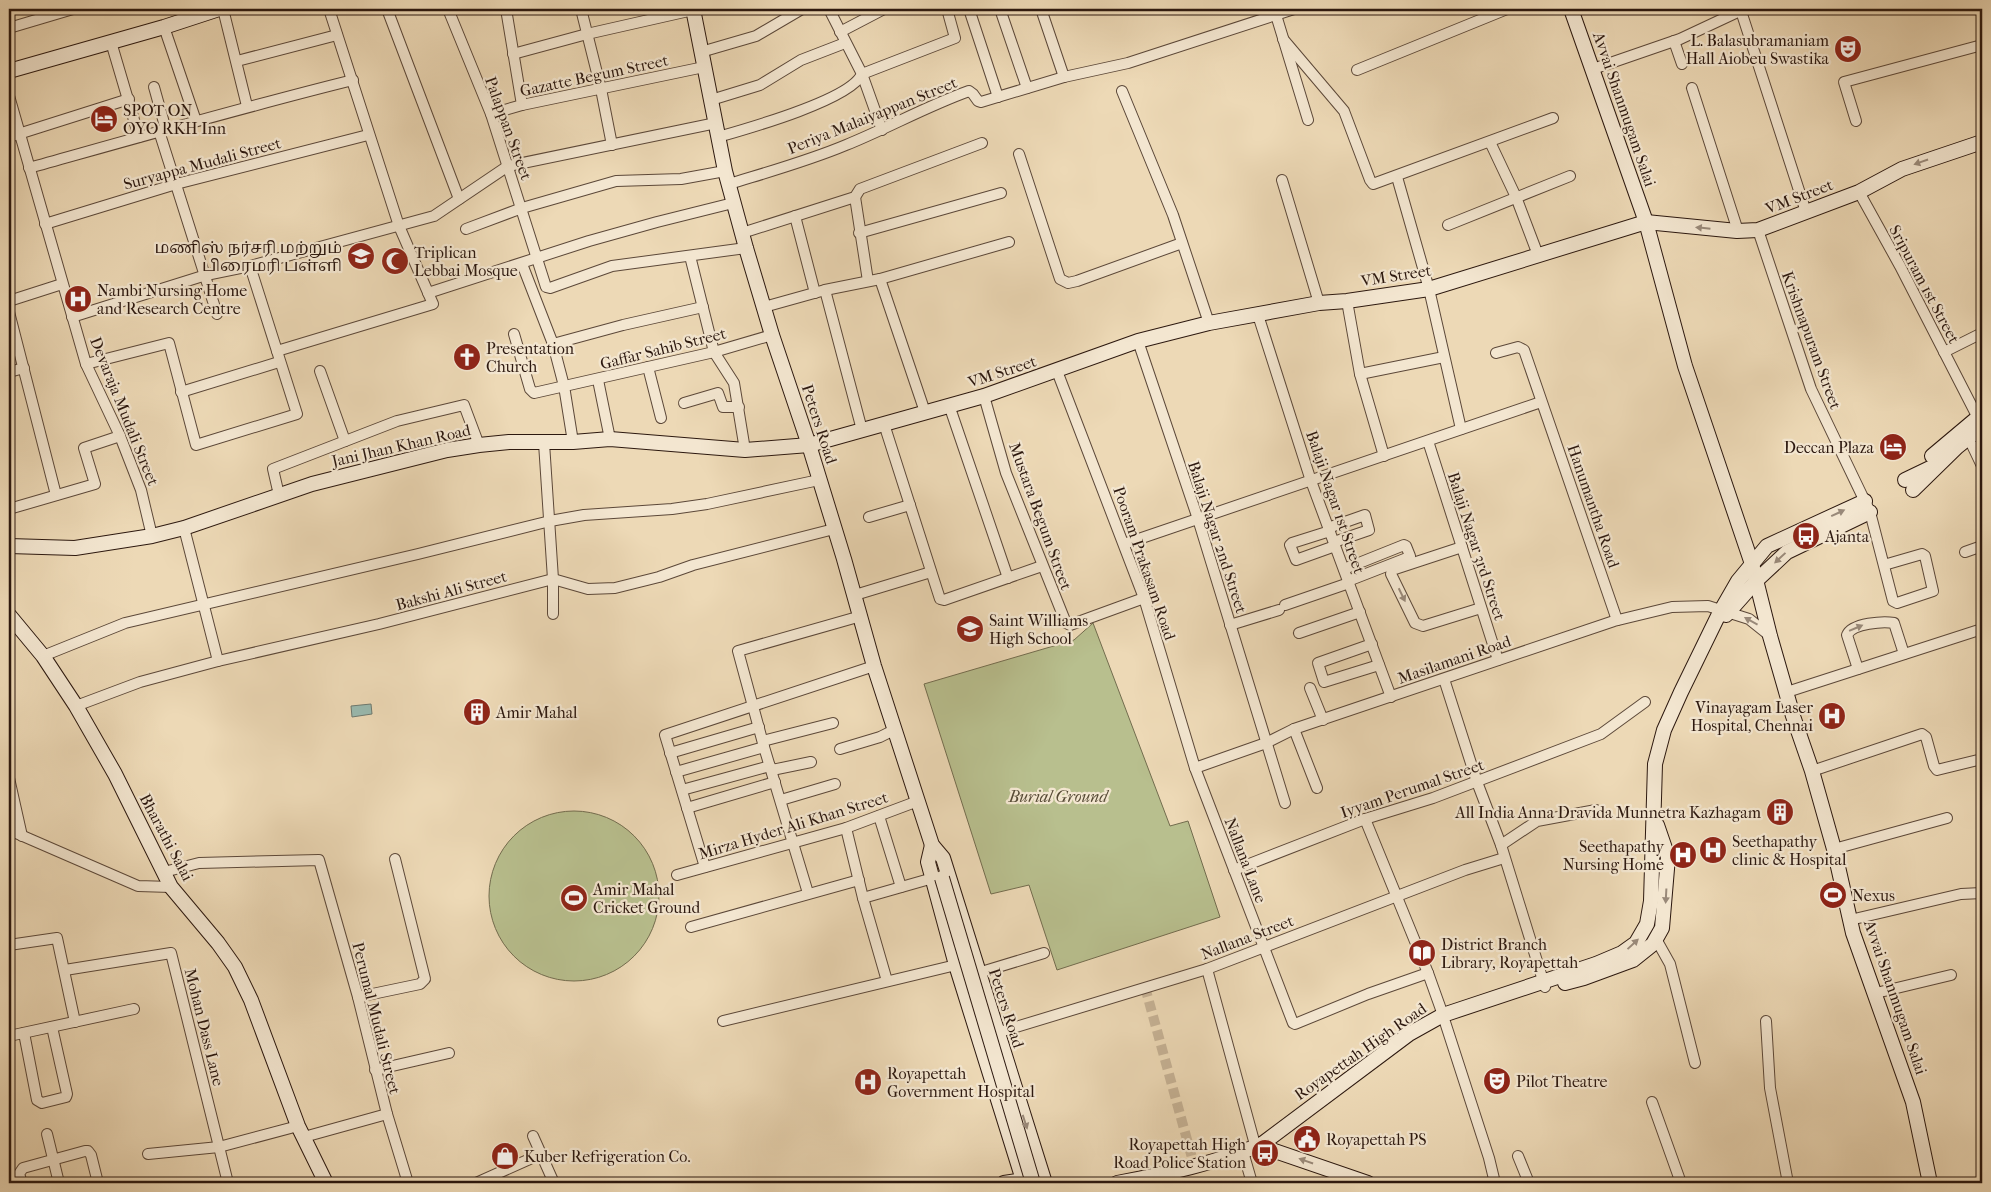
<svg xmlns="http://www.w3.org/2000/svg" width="1991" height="1192" viewBox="0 0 1991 1192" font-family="'IM FELL French Canon','Noto Serif Tamil',serif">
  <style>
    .green { fill: #b8bf8e; stroke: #726c4e }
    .water { fill: #99bab0; stroke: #6d7970 }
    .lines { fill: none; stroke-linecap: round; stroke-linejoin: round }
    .street-tunnel { stroke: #c6b295; stroke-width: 10; stroke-dasharray: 10 5; stroke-linecap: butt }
    .street-casing { stroke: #5c4839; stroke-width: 12 }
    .secondary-casing { stroke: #2c180f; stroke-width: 16 }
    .street { stroke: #f3e6d0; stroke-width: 10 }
    .secondary { stroke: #f3e6d0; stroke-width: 14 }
    .secondary-bridge-casing { stroke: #2c180f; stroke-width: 16; stroke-linecap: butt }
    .secondary-bridge { stroke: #f3e6d0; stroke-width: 14 }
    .oneway { fill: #998979 }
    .labels { text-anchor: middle; stroke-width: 4.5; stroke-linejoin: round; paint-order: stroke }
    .poi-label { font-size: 16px; fill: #2c180f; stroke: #f3e6d0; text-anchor: start }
    .street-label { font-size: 16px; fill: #2c180f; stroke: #f3e6d0 }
    .park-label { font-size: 16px; font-style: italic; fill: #564a35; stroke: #f3e6d0 }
  </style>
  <rect width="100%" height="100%" fill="#edd9b6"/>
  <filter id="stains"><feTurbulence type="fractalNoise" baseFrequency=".004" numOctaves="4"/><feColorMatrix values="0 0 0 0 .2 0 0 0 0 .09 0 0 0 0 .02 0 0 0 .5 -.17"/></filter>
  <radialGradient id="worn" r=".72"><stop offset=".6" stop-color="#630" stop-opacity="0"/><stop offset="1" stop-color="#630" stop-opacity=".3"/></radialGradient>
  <g class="green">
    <path d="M1093 623 1170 826 1188 821 1220 917 1057 970 1029 885 991 894 924 684 1074 640Z"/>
    <circle cx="574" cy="896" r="85"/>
  </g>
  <path class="water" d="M371 704 372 714 352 717 351 706Z"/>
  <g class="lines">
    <path class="street-tunnel" d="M1145 987 1194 1165"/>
    <g class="street-casing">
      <g id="street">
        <path d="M183 9 187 19"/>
        <path d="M223 9 247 106"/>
        <path d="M387 9 459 199"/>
        <path d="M448 9 491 114 546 287 550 288 612 266 746 248"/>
        <path d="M506 9 522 105"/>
        <path d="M581 9 601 89 612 145"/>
        <path d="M829 9 862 74 882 130"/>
        <path d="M969 9 998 97"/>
        <path d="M1000 9 1027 88"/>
        <path d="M1041 9 1064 77"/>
        <path d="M1741 11 1806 212"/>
        <path d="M1276 15 1308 120"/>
        <path d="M164 27 196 121"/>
        <path d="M9 28 73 9"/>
        <path d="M840 32 884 9"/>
        <path d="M1283 39 1344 111 1370 180 1373 184 1553 118"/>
        <path d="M1674 41 1682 64"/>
        <path d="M111 42 139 137"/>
        <path d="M701 52 756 36 802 9"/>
        <path d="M513 54 587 34 693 10"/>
        <path d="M237 61 337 35"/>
        <path d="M1593 69 1680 39 1744 9"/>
        <path d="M1357 70 1507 9"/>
        <path d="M154 87 166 130"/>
        <path d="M1692 88 1738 231"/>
        <path d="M1122 91 1173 215 1209 323"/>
        <path d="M9 96 86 364 120 436 141 490 152 536"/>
        <path d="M711 100 760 85 801 60 845 43"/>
        <path d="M491 114 522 105 704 67"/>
        <path d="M1856 121 1844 82 1982 45"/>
        <path d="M159 131 217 314"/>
        <path d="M9 137 129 99"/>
        <path d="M718 137C746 129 850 100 862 74L955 38 947 9"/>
        <path d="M1490 142 1516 197 1538 255"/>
        <path d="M1019 154 1060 279 1068 283 1077 281 1182 243"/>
        <path d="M29 168C136 138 244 107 353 80"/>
        <path d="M1397 177 1429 289 1461 429"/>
        <path d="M1282 180 1319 303"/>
        <path d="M729 184C768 172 808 161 846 145 888 128 927 106 969 91L973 94 978 101 981 102 1064 77 1128 63 1294 9"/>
        <path d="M1859 192 1900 266 1978 418"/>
        <path d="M855 197 868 281"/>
        <path d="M795 216 815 293"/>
        <path d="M45 224 176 184 368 135"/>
        <path d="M1448 225 1570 176"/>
        <path d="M466 229 522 208 616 181 681 179 725 171"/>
        <path d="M1758 230 1811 389 1870 512 1893 601 1897 603 1933 591 1925 556 1922 554 1884 565"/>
        <path d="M742 233 855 197 860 189 982 143"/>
        <path d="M859 233 1001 193"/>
        <path d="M690 256 714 352 734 383 745 450"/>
        <path d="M522 264 553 344 564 386 573 442"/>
        <path d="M880 279 925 412"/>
        <path d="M825 290 862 430"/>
        <path d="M428 293 589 241 657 222 733 203"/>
        <path d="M9 301 62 284"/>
        <path d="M1347 301 1360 374 1384 456"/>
        <path d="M764 307 825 290 880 279 1009 242"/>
        <path d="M9 312 56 495"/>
        <path d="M1258 315 1311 481 1391 697"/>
        <path d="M72 317 206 275 250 266 434 216 508 166 716 123"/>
        <path d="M514 334 530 389 534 393 714 352 772 335"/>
        <path d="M1138 341 1198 519 1285 803"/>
        <path d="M553 344 623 325 703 307"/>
        <path d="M277 351 433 304 399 226 329 9"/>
        <path d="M1944 352 1982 333"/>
        <path d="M1496 353 1518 347 1524 350 1617 620"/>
        <path d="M86 364 169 343 196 445 297 414 250 266"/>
        <path d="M648 367 661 418"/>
        <path d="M320 371 345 441"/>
        <path d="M1057 371 1144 598 1195 768 1293 1023 1295 1024 1368 994 1428 973"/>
        <path d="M9 372 24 368"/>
        <path d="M1360 374 1444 357"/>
        <path d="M598 380 610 439"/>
        <path d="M181 392 279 362"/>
        <path d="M984 396 1006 473 1066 623 1070 625 1144 598"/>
        <path d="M684 403 718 393 723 407H739"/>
        <path d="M949 405 1008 578"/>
        <path d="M884 424 940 599 944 600 1042 566"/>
        <path d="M1428 441 1498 660"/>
        <path d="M544 443 553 579V614"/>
        <path d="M1972 445 1982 466"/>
        <path d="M279 495 273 469 397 421 464 405 479 445"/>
        <path d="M9 509 95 484 84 448 120 436"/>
        <path d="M869 517 910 505"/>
        <path d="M184 528 218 661"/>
        <path d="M1328 528 1365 515 1369 530 1334 542"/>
        <path d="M1330 531 1292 543 1290 545 1296 560 1335 546"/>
        <path d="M1124 544 1541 402"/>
        <path d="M1462 547 1392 570 1391 574 1415 623 1423 626 1481 608"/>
        <path d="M1965 552 1982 546"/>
        <path d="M1344 569 1404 545 1406 546 1410 556 1407 558 1348 581"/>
        <path d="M855 595 931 572"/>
        <path d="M1285 605 1349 583"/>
        <path d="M1230 625 1279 610"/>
        <path d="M1299 633 1360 612"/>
        <path d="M1372 644 1318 663 1324 682 1379 665"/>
        <path d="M43 656 125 623 418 554 550 521 584 515 672 509 707 504 819 480"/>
        <path d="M1858 669 1847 635C1852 623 1884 621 1894 623L1904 654"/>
        <path d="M1444 679 1477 782 1501 845 1545 987"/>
        <path d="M1310 688 1323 720"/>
        <path d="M1787 692 1982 629"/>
        <path d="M76 706 140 682 218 661 379 624 553 579 588 589 615 588 659 577 693 565 834 529"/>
        <path d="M1294 729 1317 788"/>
        <path d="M763 741 833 723"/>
        <path d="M840 749 880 737 894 730"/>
        <path d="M670 753 759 727"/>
        <path d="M1195 768 1266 743 1294 729 1614 621 1672 607 1708 606 1749 619 1769 635"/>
        <path d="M772 770 811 762"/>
        <path d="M1812 771 1922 734 1926 737 1934 766 1937 770 1982 759"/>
        <path d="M676 772 764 747"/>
        <path d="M9 778 22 836"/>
        <path d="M682 790 770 766"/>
        <path d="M781 800 835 784"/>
        <path d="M687 808 775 782"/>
        <path d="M879 816 901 887"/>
        <path d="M1365 819 1428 973 1443 1015"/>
        <path d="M846 828 863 898 887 981"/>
        <path d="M9 830 138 886 171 887"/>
        <path d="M1501 845 1537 821 1596 810"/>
        <path d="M1834 849 1947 818"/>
        <path d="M705 867 665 735 874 666"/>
        <path d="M1234 870 1365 819 1433 798 1601 734 1645 702"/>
        <path d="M164 872 199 863 319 860 358 997 387 1114 408 1183"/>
        <path d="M677 875 846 828 918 801"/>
        <path d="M808 893 764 747 738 651 861 616"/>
        <path d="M863 898 933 878"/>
        <path d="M1850 920 1961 894 1982 893"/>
        <path d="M691 927 859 880"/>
        <path d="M1656 939 1670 964 1695 1063"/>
        <path d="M9 945 57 938 75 1022"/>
        <path d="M1207 969 1257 1152"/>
        <path d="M65 970 171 953 228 1183"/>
        <path d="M978 973 1044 953"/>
        <path d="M1876 993 1951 975"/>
        <path d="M358 997 420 984 425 979 395 859"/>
        <path d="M723 1021 956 965"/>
        <path d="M1766 1021 1770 1088 1788 1183"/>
        <path d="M1445 1022 1489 1158 1495 1183"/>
        <path d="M24 1033 37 1100 42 1103 66 1097 67 1094 52 1027"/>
        <path d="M993 1034 1207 969 1465 870 1504 858"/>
        <path d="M9 1036 134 1009"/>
        <path d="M375 1070 449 1053"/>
        <path d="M1652 1102 1681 1183"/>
        <path d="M47 1134 59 1183"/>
        <path d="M533 1136 554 1183"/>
        <path d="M304 1137 387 1114"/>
        <path d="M1243 1152 1252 1183"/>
        <path d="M148 1154 219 1147 298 1126"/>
        <path d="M1518 1156 1529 1183"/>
        <path d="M22 1183 19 1174 23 1168 85 1151H88L91 1155 98 1183"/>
        <path d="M476 1183 541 1154"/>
      </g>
    </g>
    <g class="secondary-casing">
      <g id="secondary">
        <path d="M693 9 725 171 746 248 772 335 809 445 844 559 874 666 932 845 943 858 1045 1183"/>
        <path d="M1571 9 1646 222 1685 366 1752 564 1770 636 1793 716 1812 771 1834 849 1853 933 1913 1102 1930 1183"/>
        <path d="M9 71 164 27 219 9"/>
        <path d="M1932 456 1982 414"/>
        <path d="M1905 480 1930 468"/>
        <path d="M1913 490 1957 447 1982 427"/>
        <path d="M9 546 75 548 152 536 184 528 312 484 447 450 479 445 509 442H573L610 439 745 450 809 445 984 396 1138 341 1209 323 1319 303 1347 301 1429 289 1646 222 1737 231 1758 230 1859 192 1902 169 1982 142"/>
        <path d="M9 615 43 656 76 706 115 774 171 887 218 943 235 967 251 1000 298 1126 326 1183"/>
        <path d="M1726 615 1757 580 1787 552 1870 512"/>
        <path d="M932 845 928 862 956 965 1024 1183"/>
        <path d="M1565 983 1584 978 1633 960 1653 944 1662 928 1668 857 1657 825"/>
        <path d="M1262 1144 1266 1148 1368 1183"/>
        <path d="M1004 1183 1023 1180 1029 1183"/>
        <path d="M1117 1183C1165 1174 1217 1163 1262 1144L1409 1034 1443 1015 1596 964 1622 953 1636 943 1647 924 1651 901 1655 764 1664 730 1681 692 1719 614 1738 581 1767 546 1865 501"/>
      </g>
    </g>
    <use href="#street" class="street"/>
    <use href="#secondary" class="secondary"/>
    <g class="secondary-bridge-casing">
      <path id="secondary-bridge" d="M942 878 1033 1183"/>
    </g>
    <use href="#secondary-bridge" class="secondary-bridge"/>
  </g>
  <defs><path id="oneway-solid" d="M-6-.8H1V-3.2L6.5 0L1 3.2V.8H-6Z" transform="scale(1.25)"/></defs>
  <g class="oneway">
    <use href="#oneway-solid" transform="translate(1921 162) rotate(161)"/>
    <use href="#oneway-solid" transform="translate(1703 228) rotate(-174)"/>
    <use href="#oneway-solid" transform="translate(1838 513) rotate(-25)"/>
    <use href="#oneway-solid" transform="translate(1780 558) rotate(137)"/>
    <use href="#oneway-solid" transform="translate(1402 595) rotate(64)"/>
    <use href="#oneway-solid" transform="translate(1751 621) rotate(-151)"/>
    <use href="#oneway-solid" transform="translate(1856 628) rotate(-23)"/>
    <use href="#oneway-solid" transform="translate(1666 896) rotate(93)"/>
    <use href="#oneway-solid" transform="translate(1633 944) rotate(-43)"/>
    <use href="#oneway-solid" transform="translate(1025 1122) rotate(72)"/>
    <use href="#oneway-solid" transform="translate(1306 1161) rotate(-161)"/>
  </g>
  <defs>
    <g id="theatre-disc" transform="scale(1.4375)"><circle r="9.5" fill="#8f2418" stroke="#f3e6d0"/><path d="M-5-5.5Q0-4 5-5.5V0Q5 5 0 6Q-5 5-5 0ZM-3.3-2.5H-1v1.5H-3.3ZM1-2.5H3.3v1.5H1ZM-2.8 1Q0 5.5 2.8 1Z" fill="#fff"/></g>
    <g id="hotel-disc" transform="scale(1.4375)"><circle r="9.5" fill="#8f2418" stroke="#f3e6d0"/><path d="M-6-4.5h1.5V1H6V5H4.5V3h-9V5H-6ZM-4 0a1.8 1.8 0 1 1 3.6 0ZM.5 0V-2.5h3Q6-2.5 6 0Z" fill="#fff"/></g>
    <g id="school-disc" transform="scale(1.4375)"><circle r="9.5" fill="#8f2418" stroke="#f3e6d0"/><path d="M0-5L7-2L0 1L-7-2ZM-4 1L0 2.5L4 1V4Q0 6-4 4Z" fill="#fff"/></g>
    <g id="mosque-disc" transform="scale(1.4375)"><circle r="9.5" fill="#8f2418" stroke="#f3e6d0"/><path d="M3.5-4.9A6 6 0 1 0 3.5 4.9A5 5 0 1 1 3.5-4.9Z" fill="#fff"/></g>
    <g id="hospital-disc" transform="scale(1.4375)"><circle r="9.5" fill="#8f2418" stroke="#f3e6d0"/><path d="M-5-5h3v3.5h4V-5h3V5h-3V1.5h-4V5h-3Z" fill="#fff"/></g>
    <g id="church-disc" transform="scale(1.4375)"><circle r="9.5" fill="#8f2418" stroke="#f3e6d0"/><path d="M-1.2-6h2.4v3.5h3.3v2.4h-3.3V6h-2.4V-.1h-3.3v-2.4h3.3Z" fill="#fff"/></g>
    <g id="bus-disc" transform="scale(1.4375)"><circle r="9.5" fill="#8f2418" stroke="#f3e6d0"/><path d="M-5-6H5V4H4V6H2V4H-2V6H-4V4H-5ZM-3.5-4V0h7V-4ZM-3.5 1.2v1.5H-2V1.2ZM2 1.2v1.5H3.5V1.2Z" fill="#fff"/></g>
    <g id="building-disc" transform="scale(1.4375)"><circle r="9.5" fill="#8f2418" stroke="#f3e6d0"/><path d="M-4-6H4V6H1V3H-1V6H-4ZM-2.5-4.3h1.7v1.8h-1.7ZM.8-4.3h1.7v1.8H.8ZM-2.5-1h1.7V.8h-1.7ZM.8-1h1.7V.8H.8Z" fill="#fff"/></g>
    <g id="stadium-disc" transform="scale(1.4375)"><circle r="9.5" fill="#8f2418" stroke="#f3e6d0"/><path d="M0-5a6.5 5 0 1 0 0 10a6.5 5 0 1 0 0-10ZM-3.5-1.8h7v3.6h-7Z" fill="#fff"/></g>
    <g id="library-disc" transform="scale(1.4375)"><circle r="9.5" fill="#8f2418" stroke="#f3e6d0"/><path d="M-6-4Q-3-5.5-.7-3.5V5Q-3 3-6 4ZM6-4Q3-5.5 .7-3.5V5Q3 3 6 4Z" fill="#fff"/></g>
    <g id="civic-disc" transform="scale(1.4375)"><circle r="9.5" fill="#8f2418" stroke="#f3e6d0"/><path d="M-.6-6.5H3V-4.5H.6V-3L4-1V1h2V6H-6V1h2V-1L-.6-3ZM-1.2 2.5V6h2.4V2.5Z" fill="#fff"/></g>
    <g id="shop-disc" transform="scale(1.4375)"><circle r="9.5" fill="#8f2418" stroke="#f3e6d0"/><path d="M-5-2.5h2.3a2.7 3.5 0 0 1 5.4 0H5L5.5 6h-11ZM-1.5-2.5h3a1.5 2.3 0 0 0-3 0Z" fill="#fff"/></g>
  </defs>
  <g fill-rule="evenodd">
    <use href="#theatre-disc" x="1848" y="49"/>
    <use href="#hotel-disc" x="104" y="119"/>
    <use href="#school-disc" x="361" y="256"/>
    <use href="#mosque-disc" x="395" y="261"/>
    <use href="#hospital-disc" x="78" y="299"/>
    <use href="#church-disc" x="467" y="357"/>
    <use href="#hotel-disc" x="1893" y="447"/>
    <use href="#bus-disc" x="1806" y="536"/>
    <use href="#school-disc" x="970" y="629"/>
    <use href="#building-disc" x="477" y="712"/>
    <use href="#hospital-disc" x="1832" y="716"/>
    <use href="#building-disc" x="1780" y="812"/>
    <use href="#hospital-disc" x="1713" y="850"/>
    <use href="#hospital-disc" x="1683" y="855"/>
    <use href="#stadium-disc" x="1833" y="895"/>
    <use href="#stadium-disc" x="574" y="898"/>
    <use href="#library-disc" x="1422" y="953"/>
    <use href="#theatre-disc" x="1497" y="1081"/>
    <use href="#hospital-disc" x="868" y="1082"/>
    <use href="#civic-disc" x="1307" y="1139"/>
    <use href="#bus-disc" x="1265" y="1153"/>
    <use href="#shop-disc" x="505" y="1156"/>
  </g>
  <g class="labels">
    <g class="poi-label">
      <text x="1829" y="46" text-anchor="end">L. Balasubramaniam<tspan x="1829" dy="18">Hall Aiobeu Swastika</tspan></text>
      <text x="123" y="116">SPOT ON<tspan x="123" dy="18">OYO RKH Inn</tspan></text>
      <text x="342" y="253" text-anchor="end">மணிஸ் நர்சரி மற்றும்<tspan x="342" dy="18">பிரைமரி பள்ளி</tspan></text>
      <text x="414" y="258">Triplican<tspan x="414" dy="18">Lebbai Mosque</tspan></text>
      <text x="97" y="296">Nambi Nursing Home<tspan x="97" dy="18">and Research Centre</tspan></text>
      <text x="486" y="354">Presentation<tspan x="486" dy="18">Church</tspan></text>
      <text x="1874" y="453" text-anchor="end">Deccan Plaza</text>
      <text x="1825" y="542">Ajanta</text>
      <text x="989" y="626">Saint Williams<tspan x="989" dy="18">High School</tspan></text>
      <text x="1813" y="713" text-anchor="end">Vinayagam Laser<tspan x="1813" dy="18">Hospital, Chennai</tspan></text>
      <text x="496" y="718">Amir Mahal</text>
      <text x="1761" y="818" text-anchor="end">All India Anna Dravida Munnetra Kazhagam</text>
      <text x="1732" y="847">Seethapathy<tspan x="1732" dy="18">clinic &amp; Hospital</tspan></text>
      <text x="1664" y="852" text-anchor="end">Seethapathy<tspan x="1664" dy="18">Nursing Home</tspan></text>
      <text x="593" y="895">Amir Mahal<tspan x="593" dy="18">Cricket Ground</tspan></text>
      <text x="1852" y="901">Nexus</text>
      <text x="1441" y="950">District Branch<tspan x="1441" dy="18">Library, Royapettah</tspan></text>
      <text x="887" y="1079">Royapettah<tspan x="887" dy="18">Government Hospital</tspan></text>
      <text x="1516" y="1087">Pilot Theatre</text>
      <text x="1326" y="1145">Royapettah PS</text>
      <text x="1246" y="1150" text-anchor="end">Royapettah High<tspan x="1246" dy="18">Road Police Station</tspan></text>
      <text x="524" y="1162">Kuber Refrigeration Co.</text>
    </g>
    <g class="street-label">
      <text transform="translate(594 75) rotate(-12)" y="6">Gazatte Begum Street</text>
      <text transform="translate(1625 109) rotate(71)" y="6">Avvai Shanmugam Salai</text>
      <text transform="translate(872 115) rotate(-22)" y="6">Periya Malaiyappan Street</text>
      <text transform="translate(509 128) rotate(70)" y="6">Palappan Street</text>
      <text transform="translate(202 163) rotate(-15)" y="6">Suryappa Mudali Street</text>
      <text transform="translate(1799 196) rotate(-21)" y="6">VM Street</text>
      <text transform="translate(1396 275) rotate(-9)" y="6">VM Street</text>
      <text transform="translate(1925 284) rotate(62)" y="6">Sripuram 1st Street</text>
      <text transform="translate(1812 340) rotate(70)" y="6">Krishnapuram Street</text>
      <text transform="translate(663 348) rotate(-14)" y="6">Gaffar Sahib Street</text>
      <text transform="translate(1002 371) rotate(-18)" y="6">VM Street</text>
      <text transform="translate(125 411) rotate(68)" y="6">Devaraja Mudali Street</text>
      <text transform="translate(820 424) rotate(72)" y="6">Peters Road</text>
      <text transform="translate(401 445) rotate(-13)" y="6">Jani Jhan Khan Road</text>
      <text transform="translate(1336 502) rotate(71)" y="6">Balaji Nagar 1st Street</text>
      <text transform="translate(1594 506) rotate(71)" y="6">Hanumantha Road</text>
      <text transform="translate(1041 516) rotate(70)" y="6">Mustara Begum Street</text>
      <text transform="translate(1218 537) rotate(72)" y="6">Balaji Nagar 2nd Street</text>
      <text transform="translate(1477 546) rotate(72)" y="6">Balaji Nagar 3rd Street</text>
      <text transform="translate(1145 563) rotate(71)" y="6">Pooram Prakasam Road</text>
      <text transform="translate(451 590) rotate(-15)" y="6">Bakshi Ali Street</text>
      <text transform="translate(1454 659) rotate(-19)" y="6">Masilamani Road</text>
      <text transform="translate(1412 788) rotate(-19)" y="6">Iyyam Perumal Street</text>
      <text transform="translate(793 825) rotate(-17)" y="6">Mirza Hyder Ali Khan Street</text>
      <text transform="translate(167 837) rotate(62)" y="6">Bharathi Salai</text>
      <text transform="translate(1246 860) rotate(69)" y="6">Nallana Lane</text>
      <text transform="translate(1247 937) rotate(-21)" y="6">Nallana Street</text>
      <text transform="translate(1896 997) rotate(71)" y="6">Avvai Shanmugam Salai</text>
      <text transform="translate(1007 1008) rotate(72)" y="6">Peters Road</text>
      <text transform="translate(377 1018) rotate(76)" y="6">Perumal Mudali Street</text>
      <text transform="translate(205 1027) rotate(76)" y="6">Mohan Dass Lane</text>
      <text transform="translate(1360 1051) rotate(-35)" y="6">Royapettah High Road</text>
    </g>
    <g class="park-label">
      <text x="1058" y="802">Burial Ground</text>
    </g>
  </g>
  <rect width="1991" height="1192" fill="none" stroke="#edd9b6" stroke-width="30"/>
  <rect x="10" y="10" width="1971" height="1172" fill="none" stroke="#2c180f" stroke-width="2.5"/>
  <rect x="15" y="15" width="1961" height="1162" fill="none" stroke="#2c180f"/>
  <rect width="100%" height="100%" filter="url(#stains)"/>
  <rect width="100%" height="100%" fill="url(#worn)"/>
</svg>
